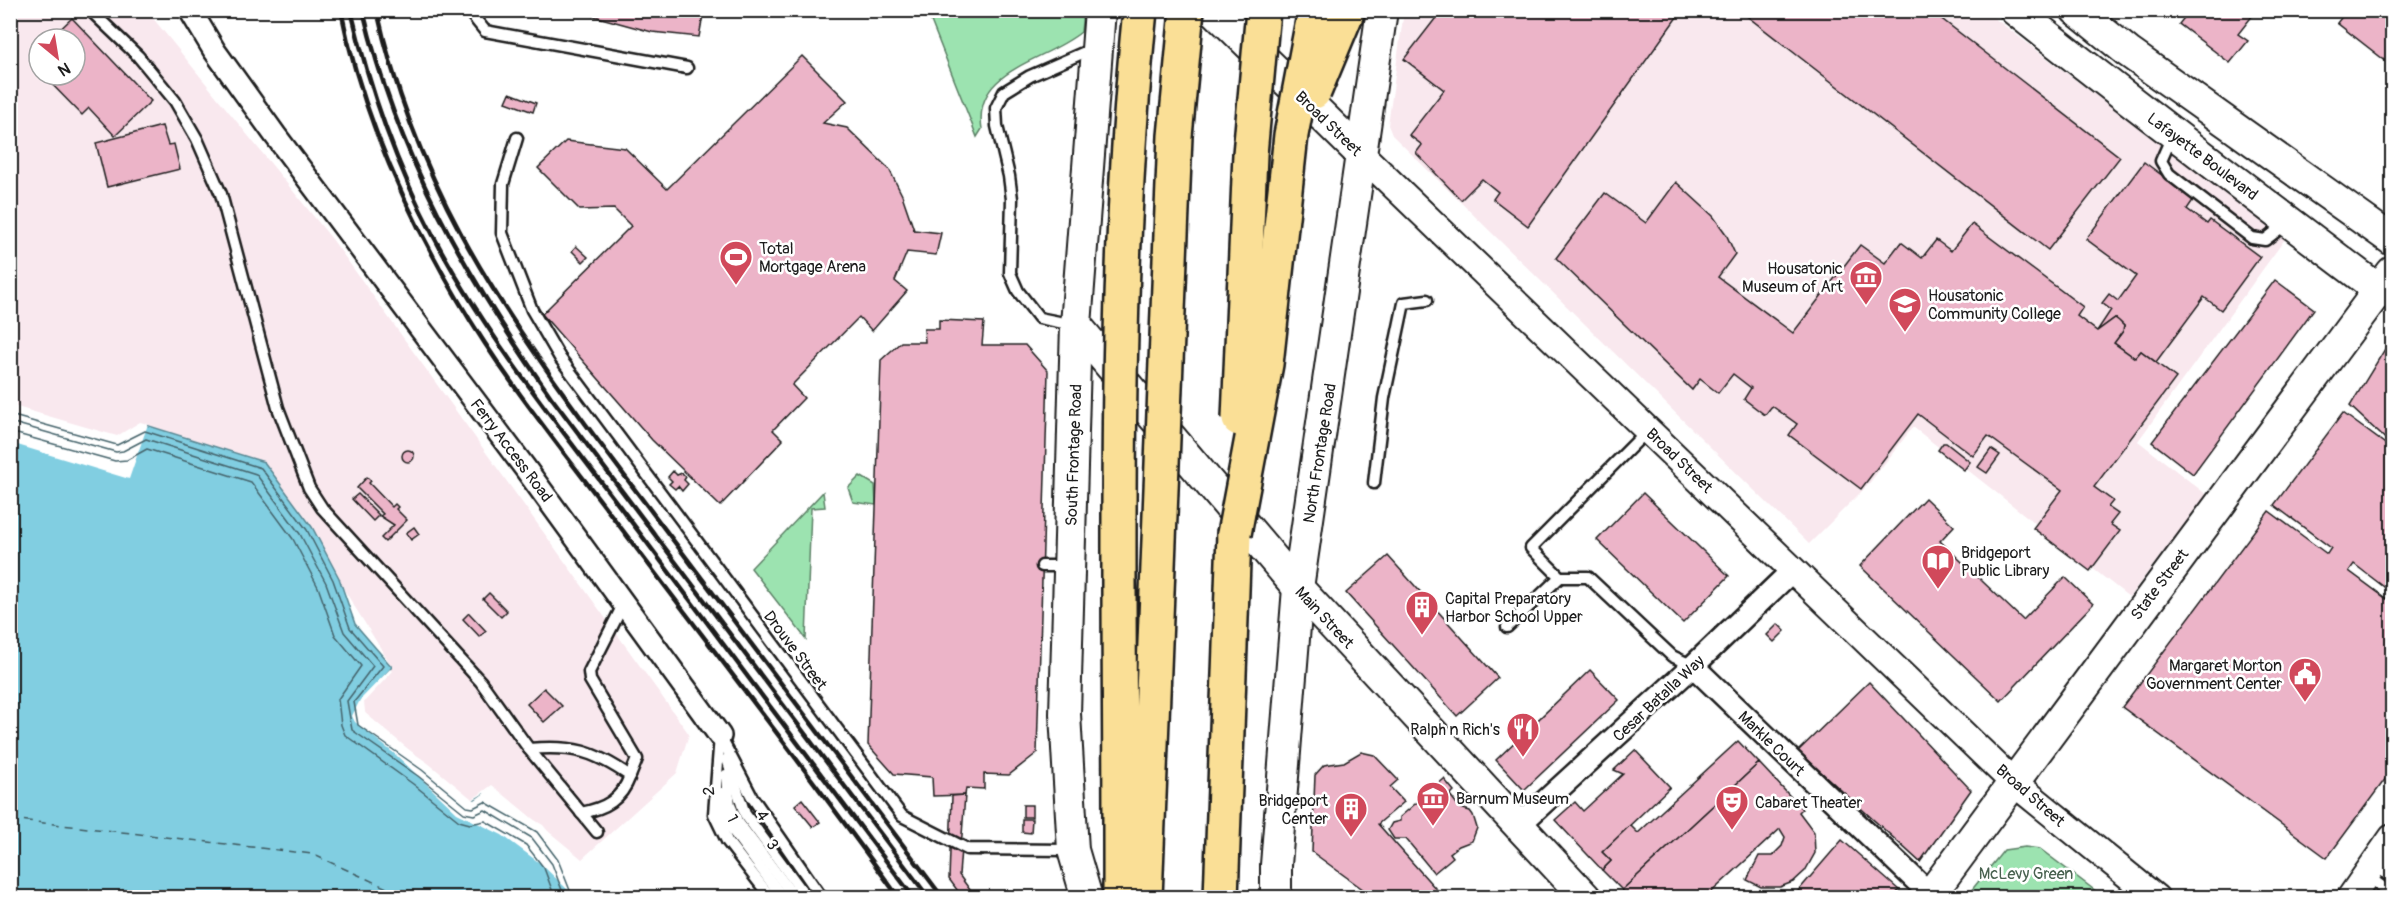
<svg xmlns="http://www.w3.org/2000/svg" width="2403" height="908" viewBox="0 0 2403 908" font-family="Pangolin,sans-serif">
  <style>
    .built { fill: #f9e8ee; fill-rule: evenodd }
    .green { fill: #9ce3b0; stroke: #5c8066; stroke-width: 1.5 }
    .water { fill: #81cee1; stroke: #598792; stroke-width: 1.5 }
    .pier { fill: #fff }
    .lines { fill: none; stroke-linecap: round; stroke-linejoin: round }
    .shore { stroke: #44636b; stroke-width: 1.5 }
    .ferry { stroke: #3f5a61; stroke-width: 1.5; stroke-dasharray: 8 6; stroke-linecap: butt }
    .building { fill: #ecb4c8; stroke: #1c1c1c; stroke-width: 1.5 }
    .service-casing { stroke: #1c1c1c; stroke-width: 15 }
    .minor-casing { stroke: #1c1c1c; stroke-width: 26 }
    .tertiary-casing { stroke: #1c1c1c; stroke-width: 30 }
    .secondary-casing { stroke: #1c1c1c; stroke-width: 34 }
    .motorway-casing { stroke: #1c1c1c; stroke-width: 38 }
    .service { stroke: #fff; stroke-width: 10 }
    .minor { stroke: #fff; stroke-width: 21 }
    .tertiary { stroke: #fff; stroke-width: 26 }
    .secondary { stroke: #fff; stroke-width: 30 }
    .motorway { stroke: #fadf96; stroke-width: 33 }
    .rail { stroke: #1c1c1c; stroke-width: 4.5 }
    .motorway-bridge-casing { stroke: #1c1c1c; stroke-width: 38; stroke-linecap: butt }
    .motorway-bridge { stroke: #fadf96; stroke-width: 33 }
    .labels { text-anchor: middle; stroke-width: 5; stroke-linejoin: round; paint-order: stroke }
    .street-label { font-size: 16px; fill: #1c1c1c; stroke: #fff }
    .poi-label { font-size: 16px; fill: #1c1c1c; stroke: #fff; text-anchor: start }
    .park-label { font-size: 16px; fill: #496250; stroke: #fff }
  </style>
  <rect width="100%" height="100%" fill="#fff"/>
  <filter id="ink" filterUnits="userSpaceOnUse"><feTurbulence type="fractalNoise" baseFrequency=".0167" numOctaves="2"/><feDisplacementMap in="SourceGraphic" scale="12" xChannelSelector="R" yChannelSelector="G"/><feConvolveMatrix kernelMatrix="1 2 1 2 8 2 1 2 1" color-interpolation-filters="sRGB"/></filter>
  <g filter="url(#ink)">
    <g class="built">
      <path d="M10 11H150L152 17 332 239 689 734 677 773 582 859 492 785 470 801 358 707 393 668 264 462 143 424 118 439 11 408ZM39 39H75V75H39Z"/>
      <path d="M1404 11H1985L2285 239 2138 441 2207 495 2129 597 1913 427 1868 485 1809 544 1392 135 1388 125Z"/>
    </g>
    <g class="green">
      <path d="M927 11H1083L1081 32C1045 62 972 69 982 129L977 137Z"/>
      <path d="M860 476 875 485 876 505 853 502 848 488Z"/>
      <path d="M823 492 825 507 811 508 806 639 751 568Z"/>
      <path d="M2025 847 2040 849 2097 892 2100 897H1966L2004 850Z"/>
    </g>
    <path class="water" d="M10 408 118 439 143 424 264 462 312 527 339 578 355 624 392 667 360 704 363 721 471 802 484 794 578 894 584 897H11Z"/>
    <g class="pier">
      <path d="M10 405 117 436 140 422 148 424 129 479 11 443Z"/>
      <path d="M390 669 393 671 364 702 366 720 428 763 471 798 475 800 486 792 543 825 567 856 579 888 578 894 568 890 541 864 502 835 457 813 396 755 355 722 352 716 360 700Z"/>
    </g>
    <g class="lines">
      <g class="shore">
        <path d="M10 415 117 445 145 431 261 468 307 530 333 580 350 628 383 666 354 702 358 725 422 770 467 807 473 808 485 802 537 832 558 860 573 898"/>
        <path d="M10 422 116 452 123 451 146 439 256 474 300 534 326 583 344 632 373 666 347 701 352 730 418 776 464 813 474 815 485 810 532 838 552 864 565 898"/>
        <path d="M10 432 115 461 127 460 147 449 251 482 293 539 318 587 335 635 361 666 338 699 341 725 345 735 413 784 459 821 470 824 485 821 526 845 544 868 555 898"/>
      </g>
      <path class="ferry" d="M10 819 312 854 409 898"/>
    </g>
    <g class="building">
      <path d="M572 10H704L699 37 652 32Z"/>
      <path d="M1442 10H1682L1528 226 1493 199 1498 192 1482 179 1461 200 1416 153 1422 145 1409 135 1444 90 1404 59Z"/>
      <path d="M1739 10H1930L2120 157 2048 250Z"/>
      <path d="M2190 10H2257L2238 34 2248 41 2230 63 2179 24Z"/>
      <path d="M2347 10H2392V66L2337 23Z"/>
      <path d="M72 18 151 101 115 136 89 108 82 115 43 75H75V39H50Z"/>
      <path d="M802 56 847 101 823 123 847 128 889 169 902 195 914 230 941 233 936 255 907 252 895 281 907 291 872 331 859 317 792 385 804 398 773 430 783 440 720 506 652 440 542 314 631 226 614 209 580 210 538 168 566 141 625 148 667 189Z"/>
      <path d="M510 93 536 103 533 112 506 102Z"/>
      <path d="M162 126 168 145 174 144 180 169 107 187 96 143Z"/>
      <path d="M2144 162 2194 199 2187 209 2207 224 2210 220 2260 257 2221 310 2204 297 2156 362 2141 351 2135 358 2114 343 2123 331 2124 326 2115 318 2097 331 2111 310 2102 303 2109 294 2118 301 2136 276 2086 239Z"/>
      <path d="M1676 182 1713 216 1726 234 1735 254 1718 277 1793 333 1860 245 1885 263 1901 242 1922 258 1936 240 1951 251 1972 224 2083 307 2077 316 2097 331 2115 318 2119 321 2124 326 2123 331 2114 343 2135 358 2141 351 2176 378 2094 487 2113 501 2108 507 2118 514 2110 524 2120 531 2090 571 2033 528 2062 490 1988 436 1973 456 1918 414 1861 489 1789 435 1797 424 1772 406 1765 415 1744 399 1751 388 1733 374 1718 393 1700 379 1692 390 1556 258 1605 193 1646 223Z"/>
      <path d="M576 246 588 257 583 262 572 251Z"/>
      <path d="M2275 280 2314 309 2193 474 2152 442Z"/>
      <path d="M939 320 984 322 982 345H1025L1048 371 1037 753 1009 775 984 774V789L966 788 965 795 933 796 932 777 894 774 868 745 881 360 901 342H925L924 329H939Z"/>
      <path d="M2388 344 2392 347V445L2350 406Z"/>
      <path d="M2343 413 2392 449V593L2354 564 2349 571 2392 603V770L2327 858 2122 707 2269 511 2327 554 2331 548 2274 505Z"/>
      <path d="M1943 443H1946L1970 462 1964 470 1938 450Z"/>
      <path d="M1991 449 2000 455 1987 473 1978 467Z"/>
      <circle cx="408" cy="456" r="6"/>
      <path d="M673 471 677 475 682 473 686 477 684 480 688 484 682 491 678 486 675 489 669 484 672 481 668 477Z"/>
      <path d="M367 477 371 481 369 483 392 507 395 504 398 507 396 509 407 520 385 542 381 538 394 525 380 516 383 514 357 488Z"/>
      <path d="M1643 493 1729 576 1683 623 1597 540Z"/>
      <path d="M358 494 379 515 373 521 352 499Z"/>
      <path d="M1925 498 1954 526 1940 541 2023 620 2065 577 2093 604 2001 701 1860 566Z"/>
      <path d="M414 527 419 534 411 540 406 533Z"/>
      <path d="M1388 556 1498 678 1457 716 1346 593Z"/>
      <path d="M489 593 507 611 501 617 483 599Z"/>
      <path d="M469 613 486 631 480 637 463 619Z"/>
      <path d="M1778 624 1785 631 1774 642 1767 635Z"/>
      <path d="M1590 670 1619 700 1524 790 1496 760Z"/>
      <path d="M1869 682 1971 790 1920 862 1798 751Z"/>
      <path d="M544 688 562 706 544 722 527 704Z"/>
      <path d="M1738 741 1759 763 1622 890 1602 870 1611 861 1602 852 1630 825 1638 833Z"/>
      <path d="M1635 750 1670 787 1602 852 1611 861 1602 870 1555 820 1575 802 1583 811 1623 774 1614 770Z"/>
      <path d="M1361 752 1374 755 1398 780 1390 787 1404 802 1378 824 1444 898H1375L1312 852 1315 775 1324 765 1344 762Z"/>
      <path d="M1759 763 1802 809 1799 812 1814 832 1815 853 1805 871 1793 882 1780 887H1761L1747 880 1759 856H1772L1782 846 1785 837 1780 829 1705 898H1629L1622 890Z"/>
      <path d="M1444 779 1454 791 1450 795 1460 808 1470 811 1473 815 1477 828 1472 841 1459 846 1450 853 1453 857 1434 873 1406 839H1394L1388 830 1392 823 1400 821V817Z"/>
      <path d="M965 795 959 875 976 898H963L949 879 952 796Z"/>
      <path d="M802 799 820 822 813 827 795 805Z"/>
      <rect x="1023" y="805" width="9" height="12"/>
      <path d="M1022 819H1032L1031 833 1022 832Z"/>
      <path d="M1842 840 1899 890 1893 898H1792Z"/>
    </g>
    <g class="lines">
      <g class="service-casing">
        <g id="service">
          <path d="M90 10 138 56 175 101 197 139 221 194 278 408 309 488 322 508 481 682 529 749 597 832"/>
          <path d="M468 10 485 31 687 68"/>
          <path d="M2172 136 2161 161 2169 174 2252 238 2265 240 2287 223"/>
          <path d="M517 138 503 184 502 233 532 310 560 358 902 816 967 849 1072 850"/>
          <path d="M1074 325 1039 318 1018 291 1010 273 1012 199 1009 176 997 126 996 108 1004 92 1030 76 1094 48"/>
          <path d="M1374 483 1384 398 1404 303 1427 300"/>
          <path d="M1042 566H1066"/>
          <path d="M1560 577H1588L1672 656 1693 666"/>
          <path d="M624 603 589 672 590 680 637 759 630 776"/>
          <path d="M1507 627 1560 577 1531 548 1648 430"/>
          <path d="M720 736 752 797 822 898"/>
          <path d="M720 736 714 814 727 841 771 898"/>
          <path d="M529 749C573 745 594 751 630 776 621 800 606 808 581 813"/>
          <path d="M727 759 745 814 807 898"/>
          <path d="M726 775 730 805 737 821 795 898"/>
          <path d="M723 793V811L728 824 783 898"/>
          <path d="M2374 865 2392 877"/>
          <path d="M2366 875 2392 894"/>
        </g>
      </g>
      <g class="minor-casing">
        <g id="minor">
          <path d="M190 10 214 50 275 135 525 468 720 736"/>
          <path d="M1693 666 1930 894"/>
          <path d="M1519 825 1693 666 1794 569"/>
        </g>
      </g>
      <g class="tertiary-casing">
        <g id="tertiary">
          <path d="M1361 154 2013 782 2156 898"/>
          <path d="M2350 898 2392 838"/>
        </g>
      </g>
      <g class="secondary-casing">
        <g id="secondary">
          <path d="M1214 10 1361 154"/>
          <path d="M2015 10C2135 106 2257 197 2379 290"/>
          <path d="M2076 10 2128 52 2392 240"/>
          <path d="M1076 325 1298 588 1586 898"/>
          <path d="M1087 898 1073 850 1065 714 1076 325 1100 10"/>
          <path d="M1276 898V865L1298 588 1382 10"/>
          <path d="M1928 898 2392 272"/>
        </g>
      </g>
      <g class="motorway-casing">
        <path id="motorway" d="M1221 898 1234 534"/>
      </g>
      <use href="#service" class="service"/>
      <use href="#minor" class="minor"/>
      <use href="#tertiary" class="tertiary"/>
      <use href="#secondary" class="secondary"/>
      <use href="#motorway" class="motorway"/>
      <g class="rail">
        <path d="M341 10C361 113 405 210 458 300 504 379 563 451 618 524 712 649 808 771 899 898"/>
        <path d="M351 10C369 87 396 165 433 235 489 342 567 436 639 532 730 654 823 775 914 898"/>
        <path d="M363 10C397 156 466 276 551 397L929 898"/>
        <path d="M377 10C413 176 494 301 593 434L943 898"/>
      </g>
      <g class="motorway-bridge-casing">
        <g id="motorway-bridge">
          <path d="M1314 92 1348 10"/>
          <path d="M1239 419 1250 154 1263 10"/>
          <path d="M1234 534 1266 364 1291 135 1315 10"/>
          <path d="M1120 898C1121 602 1110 305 1140 10"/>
          <path d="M1145 898 1172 209 1175 136 1187 10"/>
        </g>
      </g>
      <use href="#motorway-bridge" class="motorway-bridge"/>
    </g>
  </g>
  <defs>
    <g id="stadium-pin" transform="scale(1.725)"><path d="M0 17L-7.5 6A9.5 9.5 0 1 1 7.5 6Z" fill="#d1495b" stroke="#fff"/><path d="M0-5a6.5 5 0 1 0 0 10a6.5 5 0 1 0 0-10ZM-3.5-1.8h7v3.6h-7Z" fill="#fff"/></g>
    <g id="museum-pin" transform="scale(1.725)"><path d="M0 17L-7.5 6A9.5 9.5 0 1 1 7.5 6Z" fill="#d1495b" stroke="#fff"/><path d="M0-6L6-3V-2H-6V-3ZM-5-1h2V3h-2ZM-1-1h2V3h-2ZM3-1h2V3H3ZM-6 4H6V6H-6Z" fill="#fff"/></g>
    <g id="university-pin" transform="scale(1.725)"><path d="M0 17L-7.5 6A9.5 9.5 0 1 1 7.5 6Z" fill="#d1495b" stroke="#fff"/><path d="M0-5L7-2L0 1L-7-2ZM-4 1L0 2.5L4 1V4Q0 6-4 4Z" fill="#fff"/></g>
    <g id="library-pin" transform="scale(1.725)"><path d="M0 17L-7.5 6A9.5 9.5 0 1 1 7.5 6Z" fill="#d1495b" stroke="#fff"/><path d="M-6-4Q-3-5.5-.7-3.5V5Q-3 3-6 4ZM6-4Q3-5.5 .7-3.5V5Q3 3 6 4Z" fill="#fff"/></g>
    <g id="building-pin" transform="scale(1.725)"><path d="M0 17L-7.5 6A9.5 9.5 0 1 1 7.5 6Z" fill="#d1495b" stroke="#fff"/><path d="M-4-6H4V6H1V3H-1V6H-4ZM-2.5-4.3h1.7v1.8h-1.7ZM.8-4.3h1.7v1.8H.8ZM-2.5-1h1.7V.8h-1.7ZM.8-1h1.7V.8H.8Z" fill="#fff"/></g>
    <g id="civic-pin" transform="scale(1.725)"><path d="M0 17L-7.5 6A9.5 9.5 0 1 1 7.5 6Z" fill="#d1495b" stroke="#fff"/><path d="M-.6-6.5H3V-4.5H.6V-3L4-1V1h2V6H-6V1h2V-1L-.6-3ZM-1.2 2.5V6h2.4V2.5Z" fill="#fff"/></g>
    <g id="restaurant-pin" transform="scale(1.725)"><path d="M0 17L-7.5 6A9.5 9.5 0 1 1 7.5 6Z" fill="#d1495b" stroke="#fff"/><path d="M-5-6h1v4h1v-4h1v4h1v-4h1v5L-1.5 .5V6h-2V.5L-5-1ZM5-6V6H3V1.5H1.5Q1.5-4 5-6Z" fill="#fff"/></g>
    <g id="theatre-pin" transform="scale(1.725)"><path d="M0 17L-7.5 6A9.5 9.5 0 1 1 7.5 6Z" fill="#d1495b" stroke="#fff"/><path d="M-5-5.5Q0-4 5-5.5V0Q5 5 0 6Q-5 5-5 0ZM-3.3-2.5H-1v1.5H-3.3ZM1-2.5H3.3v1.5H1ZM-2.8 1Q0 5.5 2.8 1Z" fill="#fff"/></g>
  </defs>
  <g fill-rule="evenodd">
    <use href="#stadium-pin" x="736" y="257"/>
    <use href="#museum-pin" x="1866" y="277"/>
    <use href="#university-pin" x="1905" y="304"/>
    <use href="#library-pin" x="1938" y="561"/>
    <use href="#building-pin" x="1422" y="607"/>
    <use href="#civic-pin" x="2305" y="674"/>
    <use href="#restaurant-pin" x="1523" y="729"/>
    <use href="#museum-pin" x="1433" y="798"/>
    <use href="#theatre-pin" x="1732" y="802"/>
    <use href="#building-pin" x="1351" y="809"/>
  </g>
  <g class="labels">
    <g class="street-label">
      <text transform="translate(1329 123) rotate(44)" y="6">Broad Street</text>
      <text transform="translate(2203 156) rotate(37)" y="6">Lafayette Boulevard</text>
      <text transform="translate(512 450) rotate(53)" y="6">Ferry Access Road</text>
      <text transform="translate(1319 453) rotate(-81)" y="6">North Frontage Road</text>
      <text transform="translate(1073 455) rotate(-88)" y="6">South Frontage Road</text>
      <text transform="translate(1680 460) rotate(44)" y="6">Broad Street</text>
      <text transform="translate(2159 584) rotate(-53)" y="6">State Street</text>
      <text transform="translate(1325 617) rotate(47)" y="6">Main Street</text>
      <text transform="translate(796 650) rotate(53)" y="6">Drouve Street</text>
      <text transform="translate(1658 698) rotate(-43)" y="6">Cesar Batalla Way</text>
      <text transform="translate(1772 743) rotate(44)" y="6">Markle Court</text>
      <text transform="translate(708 791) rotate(-92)" y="6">2</text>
      <text transform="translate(2031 795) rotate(41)" y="6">Broad Street</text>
      <text transform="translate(763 815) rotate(56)" y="6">4</text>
      <text transform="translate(733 818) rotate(65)" y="6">1</text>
      <text transform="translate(773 844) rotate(52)" y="6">3</text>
    </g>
    <g class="poi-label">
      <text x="759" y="254">Total<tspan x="759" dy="18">Mortgage Arena</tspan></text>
      <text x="1843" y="274" text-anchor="end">Housatonic<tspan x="1843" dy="18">Museum of Art</tspan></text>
      <text x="1928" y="301">Housatonic<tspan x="1928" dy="18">Community College</tspan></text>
      <text x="1961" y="558">Bridgeport<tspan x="1961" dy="18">Public Library</tspan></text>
      <text x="1445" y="604">Capital Preparatory<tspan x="1445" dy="18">Harbor School Upper</tspan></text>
      <text x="2282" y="671" text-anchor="end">Margaret Morton<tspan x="2282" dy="18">Government Center</tspan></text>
      <text x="1500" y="735" text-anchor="end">Ralph n Rich's</text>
      <text x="1456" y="804">Barnum Museum</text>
      <text x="1328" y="806" text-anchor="end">Bridgeport<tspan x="1328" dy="18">Center</tspan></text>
      <text x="1755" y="808">Cabaret Theater</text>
    </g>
    <g class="park-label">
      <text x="2026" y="879">McLevy Green</text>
    </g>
  </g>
  <rect width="2403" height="908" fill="none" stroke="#fff" stroke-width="36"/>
  <rect x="18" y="18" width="2367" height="872" fill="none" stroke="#1c1c1c" stroke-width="2" filter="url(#ink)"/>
  <g transform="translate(57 57) rotate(150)"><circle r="28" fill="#ffffff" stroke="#a4a4a4" stroke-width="1.5"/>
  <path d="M0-4.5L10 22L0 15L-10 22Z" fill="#d1495b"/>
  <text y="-9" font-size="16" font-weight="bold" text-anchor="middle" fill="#1c1c1c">N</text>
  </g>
</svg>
